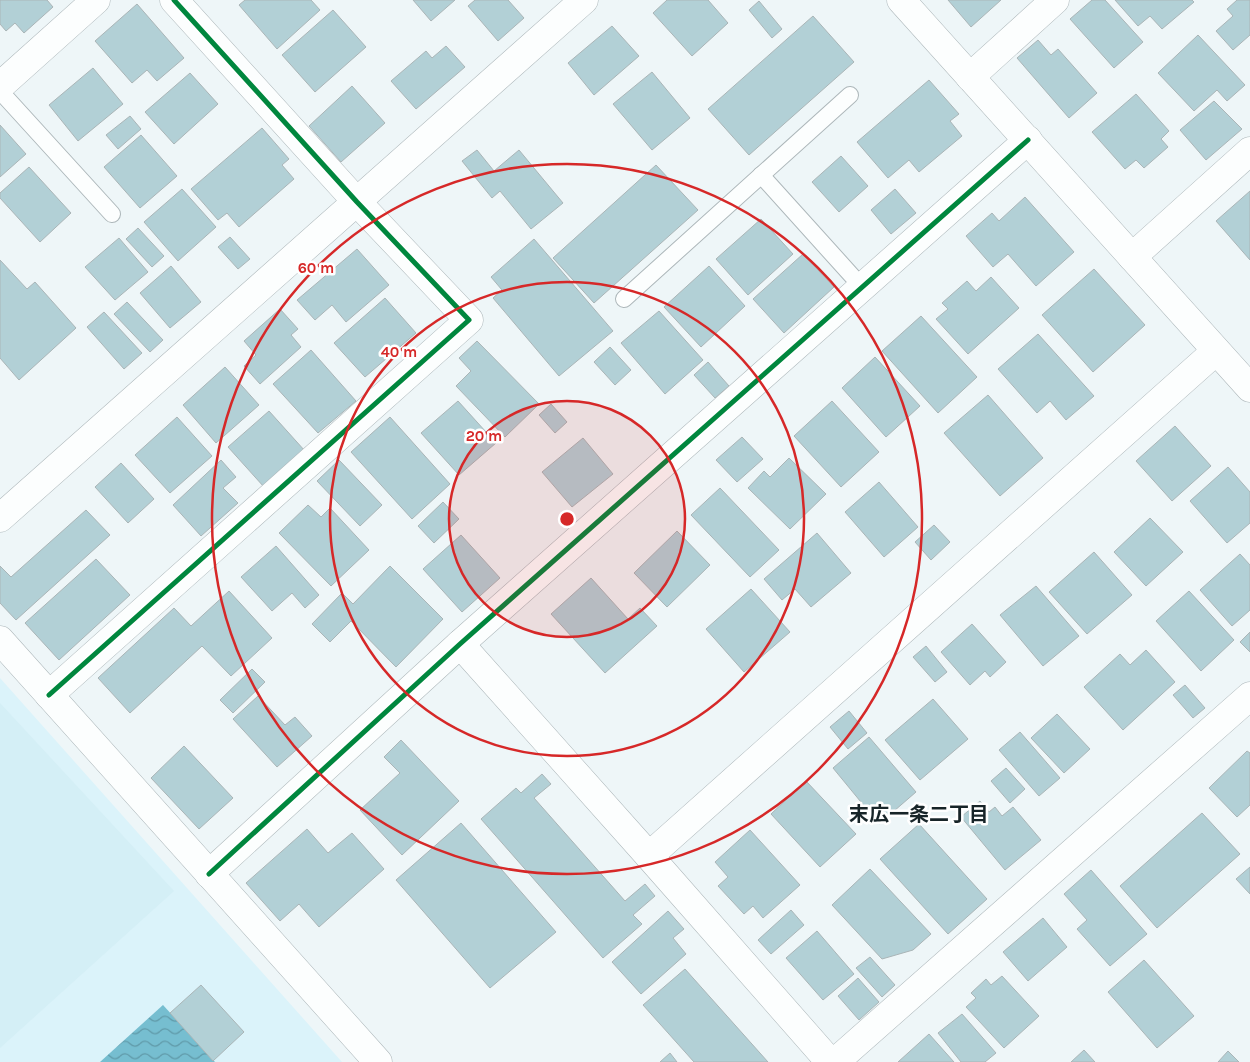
<svg xmlns="http://www.w3.org/2000/svg" width="1250" height="1062" viewBox="0 0 1250 1062" font-family="Karla,'Noto Sans JP',sans-serif">
  <style>
    .built { fill: #dbf3fa }
    .garden { fill: #d4eff6 }
    .water { fill: url(#water-waves) }
    .building { fill: #b2d0d6; stroke: #aab5b7 }
    .lines { fill: none; stroke-linecap: round; stroke-linejoin: round }
    .service-casing { stroke: #adb7ba; stroke-width: 18 }
    .minor-casing { stroke: #adb7ba; stroke-width: 29 }
    .service { stroke: #fcfefe; stroke-width: 16 }
    .minor { stroke: #fcfefe; stroke-width: 28 }
    .cycleway-casing { stroke: #fff; stroke-width: 8 }
    .cycleway { stroke: #00873e; stroke-width: 5 }
    .ring { fill: none; stroke: #d62828; stroke-width: 2.5 }
    .labels { text-anchor: middle; stroke-width: 5; stroke-linejoin: round; paint-order: stroke }
    .neighbourhood-label { font-size: 20px; font-weight: bold; fill: #172428; stroke: #fff }
    .centre { fill: #d62828; stroke: #fff; stroke-width: 2.5 }
    .ring-label { font-size: 15px; text-anchor: middle; font-weight: bold; fill: #d62828; stroke: #fff; stroke-width: 5; stroke-linejoin: round; paint-order: stroke }
  </style>
  <defs>
    <pattern id="water-waves" width="16" height="10" patternUnits="userSpaceOnUse" patternTransform="scale(1.25)"><rect width="16" height="10" fill="#76bed0"/><path d="M0 5q4-4 8 0t8 0" fill="none" stroke="#609aa9"/></pattern>
  </defs>
  <rect width="100%" height="100%" fill="#eef6f8"/>
  <path class="built" d="M0 678 342 1062H0Z"/>
  <path class="garden" d="M0 703 174 891 0 1048Z"/>
  <path class="water" d="M163 1005 215 1062H100Z"/>
  <g class="building">
    <path d="M0 0H47L53 7 24 33 15 23 6 31 0 24Z"/>
    <path d="M245 0H311L320 10 277 49 239 5Z"/>
    <path d="M413 0H455L431 21Z"/>
    <path d="M475 0H508L524 18 498 41 468 6Z"/>
    <path d="M667 0H708L728 23 692 56 653 13Z"/>
    <path d="M948 0H1001L971 27Z"/>
    <path d="M1092 0H1105L1143 42 1114 68 1070 19Z"/>
    <path d="M1115 0H1192L1194 2 1162 29 1150 16 1138 26Z"/>
    <path d="M1237 0H1250V35L1233 50 1216 31 1233 16 1227 9Z"/>
    <path d="M759 1 782 29 772 38 749 10Z"/>
    <path d="M137 4 184 58 157 81 147 70 132 83 95 41Z"/>
    <path d="M333 10 366 47 315 92 282 55Z"/>
    <path d="M813 16 854 62 749 155 708 109Z"/>
    <path d="M612 26 639 56 594 95 568 63Z"/>
    <path d="M1198 35 1245 85 1227 101 1217 90 1194 111 1158 73Z"/>
    <path d="M1038 40 1051 55 1058 49 1097 93 1069 118 1017 58Z"/>
    <path d="M446 46 465 67 416 109 391 81 426 51 432 58Z"/>
    <path d="M93 68 123 104 78 141 49 105Z"/>
    <path d="M652 72 690 118 652 150 613 104Z"/>
    <path d="M190 73 218 104 174 144 145 112Z"/>
    <path d="M929 80 959 114 950 121 962 136 919 172 909 160 888 178 857 142Z"/>
    <path d="M352 86 385 123 341 162 309 126Z"/>
    <path d="M1136 94 1169 131 1161 139 1168 147 1144 168 1136 160 1125 169 1092 132Z"/>
    <path d="M1214 101 1242 129 1206 160 1180 130Z"/>
    <path d="M130 116 141 129 118 149 106 135Z"/>
    <path d="M0 125 26 154 0 177Z"/>
    <path d="M262 128 289 159 282 165 294 179 239 227 227 213 218 220 191 189Z"/>
    <path d="M141 135 177 176 140 208 104 167Z"/>
    <path d="M477 150 494 171 519 150 563 203 531 229 500 191 492 198 462 161Z"/>
    <path d="M841 156 868 186 839 212 812 182Z"/>
    <path d="M656 165 698 210 594 303 553 258Z"/>
    <path d="M29 167 71 213 40 242 0 198V193Z"/>
    <path d="M182 189 216 227 178 261 144 222Z"/>
    <path d="M895 189 916 213 891 234 871 210Z"/>
    <path d="M1250 191V260L1216 221Z"/>
    <path d="M1025 197 1074 252 1036 286 1008 254 993 267 966 236 992 213 999 221Z"/>
    <path d="M761 219 793 254 748 295 716 259Z"/>
    <path d="M138 228 164 256 152 267 126 239Z"/>
    <path d="M230 237 250 259 238 269 218 247Z"/>
    <path d="M119 238 148 272 115 300 85 267Z"/>
    <path d="M534 239 613 331 559 376 493 298 502 290 491 277Z"/>
    <path d="M357 249 389 285 346 322 332 305 315 320 297 300Z"/>
    <path d="M803 254 834 287 784 333 753 299Z"/>
    <path d="M0 260 27 289 35 282 76 328 19 380 0 358Z"/>
    <path d="M171 266 201 302 170 328 140 293Z"/>
    <path d="M709 266 745 306 701 347 664 307Z"/>
    <path d="M1094 269 1145 325 1093 372 1042 315Z"/>
    <path d="M991 277 1019 308 968 354 936 319 948 309 942 303 967 281 976 291Z"/>
    <path d="M385 298 416 333 365 377 334 343Z"/>
    <path d="M127 302 163 340 150 352 114 314Z"/>
    <path d="M280 309 298 329 291 335 301 347 260 384 244 366 256 355 244 341Z"/>
    <path d="M659 311 703 360 665 394 621 343Z"/>
    <path d="M104 312 142 353 124 369 87 327Z"/>
    <path d="M921 316 977 377 938 413 882 351Z"/>
    <path d="M1038 334 1094 396 1066 420 1050 401 1037 413 998 369Z"/>
    <path d="M477 341 539 404 505 437 456 386 471 371 459 358Z"/>
    <path d="M610 347 631 370 615 385 594 362Z"/>
    <path d="M311 350 356 401 318 433 273 384Z"/>
    <path d="M875 357 920 406 886 437 842 388Z"/>
    <path d="M708 362 729 386 715 398 694 375Z"/>
    <path d="M225 367 259 405 216 443 183 405Z"/>
    <path d="M988 395 1043 458 1000 496 944 433Z"/>
    <path d="M458 401 496 443 459 475 421 433Z"/>
    <path d="M832 401 879 452 841 487 794 436Z"/>
    <path d="M551 404 567 422 555 433 539 415Z"/>
    <path d="M269 411 305 451 264 487 228 447Z"/>
    <path d="M177 417 212 456 170 493 135 455Z"/>
    <path d="M390 417 450 484 412 519 351 452Z"/>
    <path d="M1175 426 1211 466 1172 501 1136 461Z"/>
    <path d="M742 437 763 459 737 482 716 460Z"/>
    <path d="M583 438 613 474 572 507 542 472Z"/>
    <path d="M789 458 826 494 790 529 748 488 764 471 770 477Z"/>
    <path d="M221 460 236 477 223 488 238 503 201 536 173 505Z"/>
    <path d="M339 460 382 505 360 526 317 481Z"/>
    <path d="M121 463 154 499 128 523 95 487Z"/>
    <path d="M1228 467 1250 492V523L1227 543 1190 501Z"/>
    <path d="M879 482 918 527 884 557 845 512Z"/>
    <path d="M720 488 779 550 750 577 691 515Z"/>
    <path d="M443 502 459 519 434 543 418 526Z"/>
    <path d="M308 505 321 517 330 508 369 550 331 586 279 533Z"/>
    <path d="M86 510 110 535 16 620 0 603V566L11 577Z"/>
    <path d="M1150 518 1183 552 1146 586 1114 552Z"/>
    <path d="M934 525 950 542 931 560 915 542Z"/>
    <path d="M677 531 710 565 667 607 634 573Z"/>
    <path d="M817 533 851 573 811 607 795 589 782 600 764 579Z"/>
    <path d="M461 535 500 578 462 612 423 569Z"/>
    <path d="M276 546 319 595 305 608 292 593 272 611 241 577Z"/>
    <path d="M1094 552 1132 595 1087 634 1049 592Z"/>
    <path d="M1240 554 1250 565V610L1232 626 1200 590Z"/>
    <path d="M96 559 130 595 59 660 25 623Z"/>
    <path d="M390 566 443 619 396 667 351 621 330 642 312 624 342 593 353 604Z"/>
    <path d="M591 578 628 619 640 608 657 626 605 673 551 614Z"/>
    <path d="M1036 586 1079 636 1043 666 1000 615Z"/>
    <path d="M751 589 790 632 744 672 706 629Z"/>
    <path d="M229 591 272 638 231 676 202 646 130 713 98 678 174 608 191 626Z"/>
    <path d="M1189 591 1234 640 1201 671 1156 621Z"/>
    <path d="M972 624 1006 662 990 677 985 671 970 685 941 652Z"/>
    <path d="M1250 632V652L1240 642Z"/>
    <path d="M926 646 947 672 935 682 913 657Z"/>
    <path d="M1146 650 1175 682 1123 730 1084 687 1120 654 1130 665Z"/>
    <path d="M252 669 265 682 233 713 220 700Z"/>
    <path d="M1185 685 1205 708 1193 718 1173 695Z"/>
    <path d="M258 696 285 725 295 717 312 736 277 767 233 719Z"/>
    <path d="M933 699 968 739 920 780 885 740Z"/>
    <path d="M849 711 867 733 848 749 830 727Z"/>
    <path d="M1057 714 1090 749 1064 773 1031 738Z"/>
    <path d="M1020 732 1060 778 1039 796 999 750Z"/>
    <path d="M869 737 916 792 879 824 833 768Z"/>
    <path d="M401 740 459 801 402 855 360 810 400 773 384 757Z"/>
    <path d="M184 746 233 798 199 829 151 778Z"/>
    <path d="M1247 751 1250 753V805L1237 817 1209 788Z"/>
    <path d="M1006 768 1025 789 1010 803 991 781Z"/>
    <path d="M542 774 551 784 534 798 625 901 645 884 655 896 633 915 642 924 603 958 481 819 516 788 521 793Z"/>
    <path d="M806 781 856 834 820 867 771 814Z"/>
    <path d="M980 801 989 812 995 807 1002 816 1013 807 1041 840 1005 870 961 817Z"/>
    <path d="M1202 813 1240 854 1157 928 1120 886Z"/>
    <path d="M461 823 556 932 490 988 396 880Z"/>
    <path d="M919 824 987 899 948 934 880 859Z"/>
    <path d="M307 829 328 853 352 833 384 869 319 927 299 904 280 921 246 883Z"/>
    <path d="M750 830 800 885 763 918 753 906 744 914 718 886 728 877 715 862Z"/>
    <path d="M1250 867V894L1236 879Z"/>
    <path d="M870 869 931 934 913 950 882 959 832 905Z"/>
    <path d="M1091 870 1147 934 1110 966 1077 929 1087 920 1064 894Z"/>
    <path d="M791 910 804 925 771 954 758 940Z"/>
    <path d="M668 911 684 929 673 938 686 954 641 994 612 962Z"/>
    <path d="M1043 918 1067 947 1028 981 1003 952Z"/>
    <path d="M817 931 854 974 823 1000 786 958Z"/>
    <path d="M870 957 895 985 882 997 856 968Z"/>
    <path d="M1144 960 1194 1016 1157 1048 1108 992Z"/>
    <path d="M685 969 768 1062H694L643 1005Z"/>
    <path d="M1002 976 1039 1016 1004 1048 966 1007 976 998 971 993 986 979 991 985Z"/>
    <path d="M858 978 879 1002 859 1020 838 996Z"/>
    <path d="M201 985 244 1032 213 1061 170 1013Z"/>
    <path d="M962 1014 996 1053 985 1062H961L938 1033Z"/>
    <path d="M929 1034 954 1062H898Z"/>
    <path d="M1084 1050 1095 1062H1071Z"/>
    <path d="M1228 1051 1239 1062H1218Z"/>
    <path d="M670 1053 677 1062H660Z"/>
  </g>
  <g class="lines">
    <g class="service-casing">
      <g id="service">
        <path d="M0 91 112 214"/>
        <path d="M761 175 862 287"/>
        <path d="M624 299 850 95"/>
      </g>
    </g>
    <g class="minor-casing">
      <g id="minor">
        <path d="M901 0 1250 388"/>
        <path d="M970 77 1055 0"/>
        <path d="M0 86 96 0"/>
        <path d="M1132 257 1250 151"/>
        <path d="M0 518 584 0"/>
        <path d="M0 640 378 1062"/>
        <path d="M460 644 649 856 830 1062"/>
        <path d="M49 695 469 320 357 202 174 0"/>
        <path d="M649 856 1216 351"/>
        <path d="M209 874 460 644 1028 140"/>
        <path d="M835 1062 1250 696"/>
      </g>
    </g>
    <use href="#service" class="service"/>
    <use href="#minor" class="minor"/>
    <g class="cycleway-casing">
      <g id="cycleway">
        <path d="M49 695 469 320 357 202 174 0"/>
        <path d="M209 874 460 644 1028 140"/>
      </g>
    </g>
    <use href="#cycleway" class="cycleway"/>
  </g>
  <circle cx="567" cy="519" r="118" fill="#d62828" fill-opacity=".12"/>
  <g class="ring">
    <circle cx="567" cy="519" r="118"/>
    <circle cx="567" cy="519" r="237"/>
    <circle cx="567" cy="519" r="355"/>
  </g>
  <g class="labels">
    <g class="neighbourhood-label">
      <text x="919" y="821">末広一条二丁目</text>
    </g>
  </g>
  <circle cx="567" cy="519" r="8" class="centre"/>
  <g class="ring-label">
    <text x="316" y="273">60 m</text>
    <text x="399" y="357">40 m</text>
    <text x="484" y="441">20 m</text>
  </g>
</svg>
